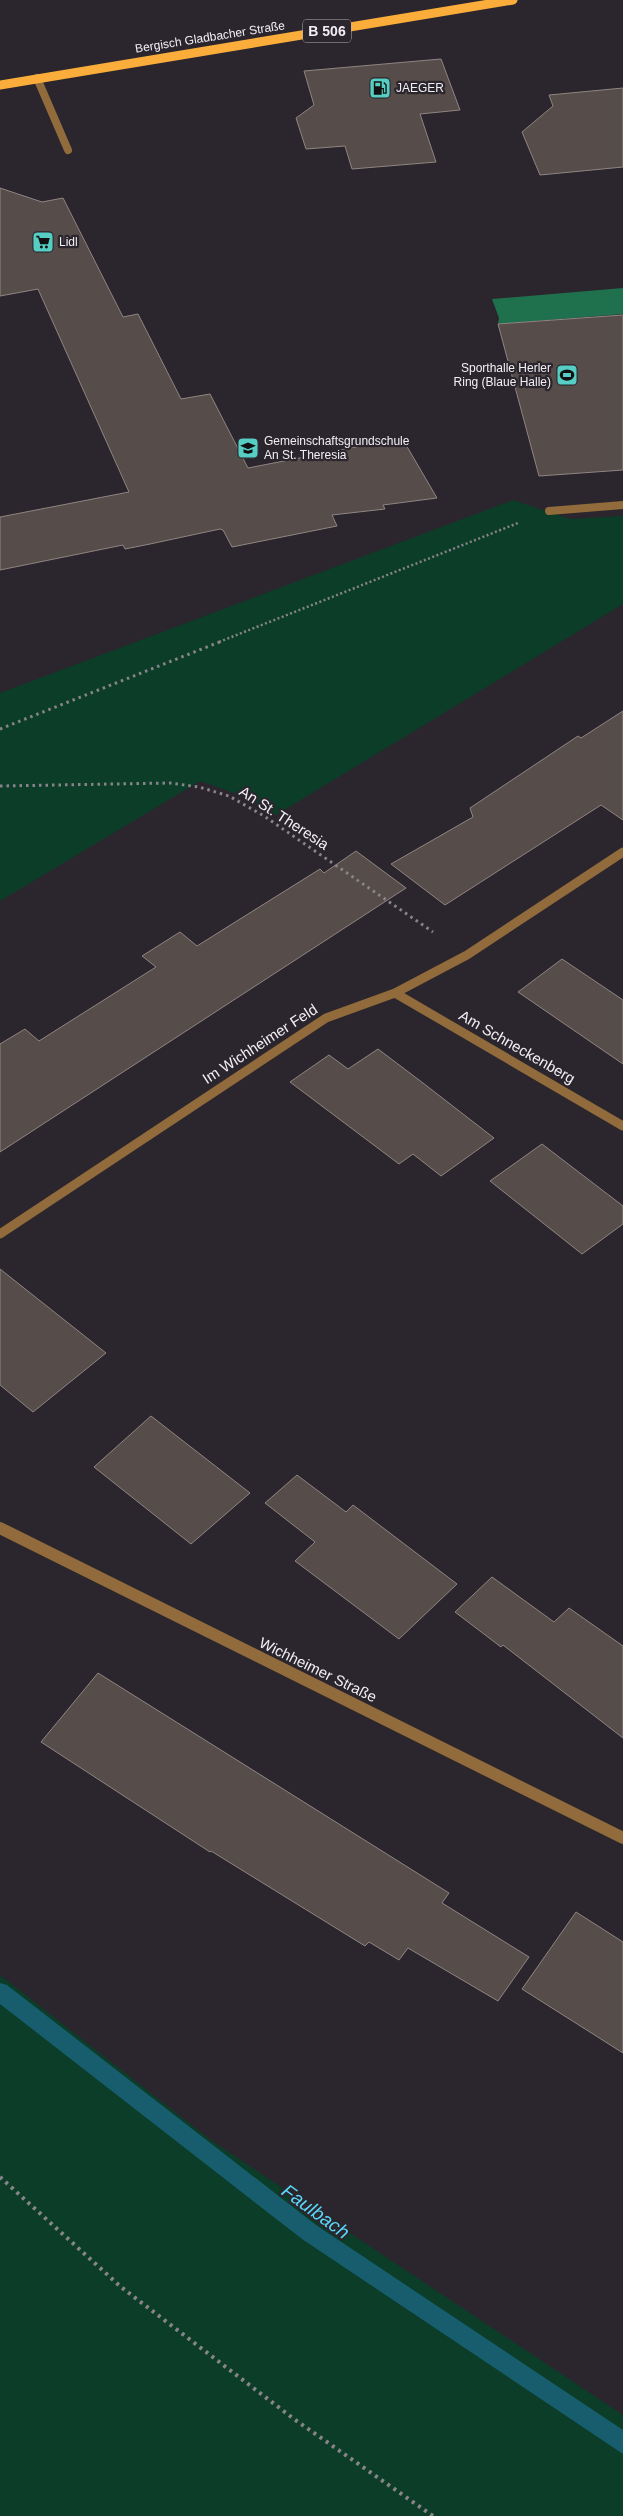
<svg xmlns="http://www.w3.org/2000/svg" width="623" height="2516" viewBox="0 0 623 2516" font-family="Helvetica,sans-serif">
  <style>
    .green { fill: #0b3d28 }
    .forest { fill: #1f704d }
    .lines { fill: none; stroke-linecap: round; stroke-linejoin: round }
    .stream { fill: #175d6e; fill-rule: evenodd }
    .building { fill: #564c49; stroke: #908582 }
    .path-far2 { stroke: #88848a; stroke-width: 2.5; stroke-dasharray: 2 2.5; stroke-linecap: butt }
    .path-far1 { stroke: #88848a; stroke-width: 3; stroke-dasharray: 2.5 4; stroke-linecap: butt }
    .path { stroke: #88848a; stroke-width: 4; stroke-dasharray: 3 4.5; stroke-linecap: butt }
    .service { stroke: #916b3b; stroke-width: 8 }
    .minor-far1 { stroke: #916b3b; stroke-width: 9 }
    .minor { stroke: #916b3b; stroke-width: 12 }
    .primary { stroke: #fbad3b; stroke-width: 9 }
    .labels { text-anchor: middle; stroke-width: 4.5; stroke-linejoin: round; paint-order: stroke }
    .far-street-label { font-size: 12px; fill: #f2eff4; stroke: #2b262d }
    .far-poi-label { font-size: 12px; fill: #f2eff4; stroke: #2b262d; text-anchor: start }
    .shield { fill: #2b262d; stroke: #b6b3b8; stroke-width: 1 }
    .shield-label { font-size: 14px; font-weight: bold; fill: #f2eff4 }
    .street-label { font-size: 15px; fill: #f2eff4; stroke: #2b262d }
    .near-water-label { font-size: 19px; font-style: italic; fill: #58d6f8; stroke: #2b262d }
  </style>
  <rect width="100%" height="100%" fill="#2b262d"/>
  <g class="green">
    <path d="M513 500 570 519 623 516V604L276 815 240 795 200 781 0 901V693Z"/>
    <path d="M0 1975 212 2141 623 2415V2516H0Z"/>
  </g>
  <path class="forest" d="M623 288V314L498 324 499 318 492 299Z"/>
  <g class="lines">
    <path class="stream" d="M0 1983 7 1985 316 2225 623 2430V2454L302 2239 0 2004Z"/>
  </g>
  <g class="building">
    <path d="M441 59 460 110 420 114 436 162 352 169 345 146 306 149 296 118 314 105 304 71Z"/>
    <path d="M623 88V167L540 175 522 132 553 106 549 95Z"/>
    <path d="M0 188 42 202 63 198 123 317 138 314 181 399 210 394 248 468 402 438 437 498 383 505 385 509 332 515 337 526 232 547 223 530 220 529 150 544 125 549 123 545 0 570V517L129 492 38 289 0 296Z"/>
    <path d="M623 315V470L539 476 498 324Z"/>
    <path d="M623 711V820L601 805 445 905 391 864 473 817 470 808 578 736 581 738Z"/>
    <path d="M356 851 406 888 0 1152V1044L25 1029 39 1041 156 967 142 956 180 932 197 946 320 869 324 873Z"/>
    <path d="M562 959 623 1000V1064L518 992Z"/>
    <path d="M378 1049 423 1083 494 1138 441 1176 413 1154 399 1164 290 1082 329 1055 348 1069Z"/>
    <path d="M542 1144 623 1206V1224L582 1254 490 1181Z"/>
    <path d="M0 1269 106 1353 33 1412 0 1385Z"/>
    <path d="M151 1416 250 1493 191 1544 94 1467Z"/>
    <path d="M297 1475 346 1512 353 1505 457 1584 399 1639 295 1561 315 1542 265 1503Z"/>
    <path d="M492 1577 554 1622 569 1608 623 1646V1738L503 1645 501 1647 455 1612Z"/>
    <path d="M98 1673 449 1893 442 1903 529 1957 498 2001 408 1948 399 1960 369 1942 365 1946 211 1851 210 1852 41 1742Z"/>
    <path d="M576 1912 623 1942V2053L522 1989Z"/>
  </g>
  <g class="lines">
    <path class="path-far2" d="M219 642 518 523"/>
    <g class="path-far1">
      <path d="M0 729 222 641"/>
      <path d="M0 786 170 783 199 787 229 796 264 816 433 932"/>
    </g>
    <path class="path" d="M0 2177 121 2287 294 2419 433 2516"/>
    <g class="service">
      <path d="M37 78 68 150"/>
      <path d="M549 511 623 505"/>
    </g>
    <g class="minor-far1">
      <path d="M395 993 623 1126"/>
      <path d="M0 1234 326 1018 395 993 467 955 623 852"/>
    </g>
    <path class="minor" d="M0 1528 623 1838"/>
    <path class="primary" d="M0 85 513 0"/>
  </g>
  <defs>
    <g id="fuel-square" transform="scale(1.125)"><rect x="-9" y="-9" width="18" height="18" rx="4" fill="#56cec3" stroke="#2b262d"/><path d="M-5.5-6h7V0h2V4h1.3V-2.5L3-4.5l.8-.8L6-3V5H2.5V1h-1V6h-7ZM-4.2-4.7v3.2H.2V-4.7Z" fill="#111"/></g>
    <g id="supermarket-square" transform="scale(1.125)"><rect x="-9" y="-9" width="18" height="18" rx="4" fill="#56cec3" stroke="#2b262d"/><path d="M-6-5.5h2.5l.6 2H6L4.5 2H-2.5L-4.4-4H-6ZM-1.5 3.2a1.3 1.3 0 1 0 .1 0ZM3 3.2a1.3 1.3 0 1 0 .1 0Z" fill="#111"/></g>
    <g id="stadium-square" transform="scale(1.125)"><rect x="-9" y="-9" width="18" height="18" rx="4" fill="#56cec3" stroke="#2b262d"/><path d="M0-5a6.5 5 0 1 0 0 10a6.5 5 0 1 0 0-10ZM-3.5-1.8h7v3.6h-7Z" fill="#111"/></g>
    <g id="school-square" transform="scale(1.125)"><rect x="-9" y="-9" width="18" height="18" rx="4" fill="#56cec3" stroke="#2b262d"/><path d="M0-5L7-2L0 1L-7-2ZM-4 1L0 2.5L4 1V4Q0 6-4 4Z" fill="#111"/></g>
  </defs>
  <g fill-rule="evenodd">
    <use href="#fuel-square" x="380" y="88"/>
    <use href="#supermarket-square" x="43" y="242"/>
    <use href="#stadium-square" x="567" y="375"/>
    <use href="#school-square" x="248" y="448"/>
  </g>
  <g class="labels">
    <g class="far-street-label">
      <text transform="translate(210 37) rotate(-9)" y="4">Bergisch Gladbacher Straße</text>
    </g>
    <g class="far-poi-label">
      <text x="396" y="92">JAEGER</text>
      <text x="59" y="246">Lidl</text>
      <text x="551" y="372" text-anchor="end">Sporthalle Herler<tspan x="551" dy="14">Ring (Blaue Halle)</tspan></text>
      <text x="264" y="445">Gemeinschaftsgrundschule<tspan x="264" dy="14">An St. Theresia</tspan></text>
    </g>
    <rect class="shield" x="303" y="19.5" width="48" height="23" rx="4"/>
    <g class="shield-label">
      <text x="327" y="36">B 506</text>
    </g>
    <g class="street-label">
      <text transform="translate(284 818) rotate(33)" y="5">An St. Theresia</text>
      <text transform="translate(260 1044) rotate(-33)" y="5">Im Wichheimer Feld</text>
      <text transform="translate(517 1047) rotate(30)" y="5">Am Schneckenberg</text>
      <text transform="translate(318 1670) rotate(26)" y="5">Wichheimer Straße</text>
    </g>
    <g class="near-water-label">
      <text transform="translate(316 2211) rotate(36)" y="7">Faulbach</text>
    </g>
  </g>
</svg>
